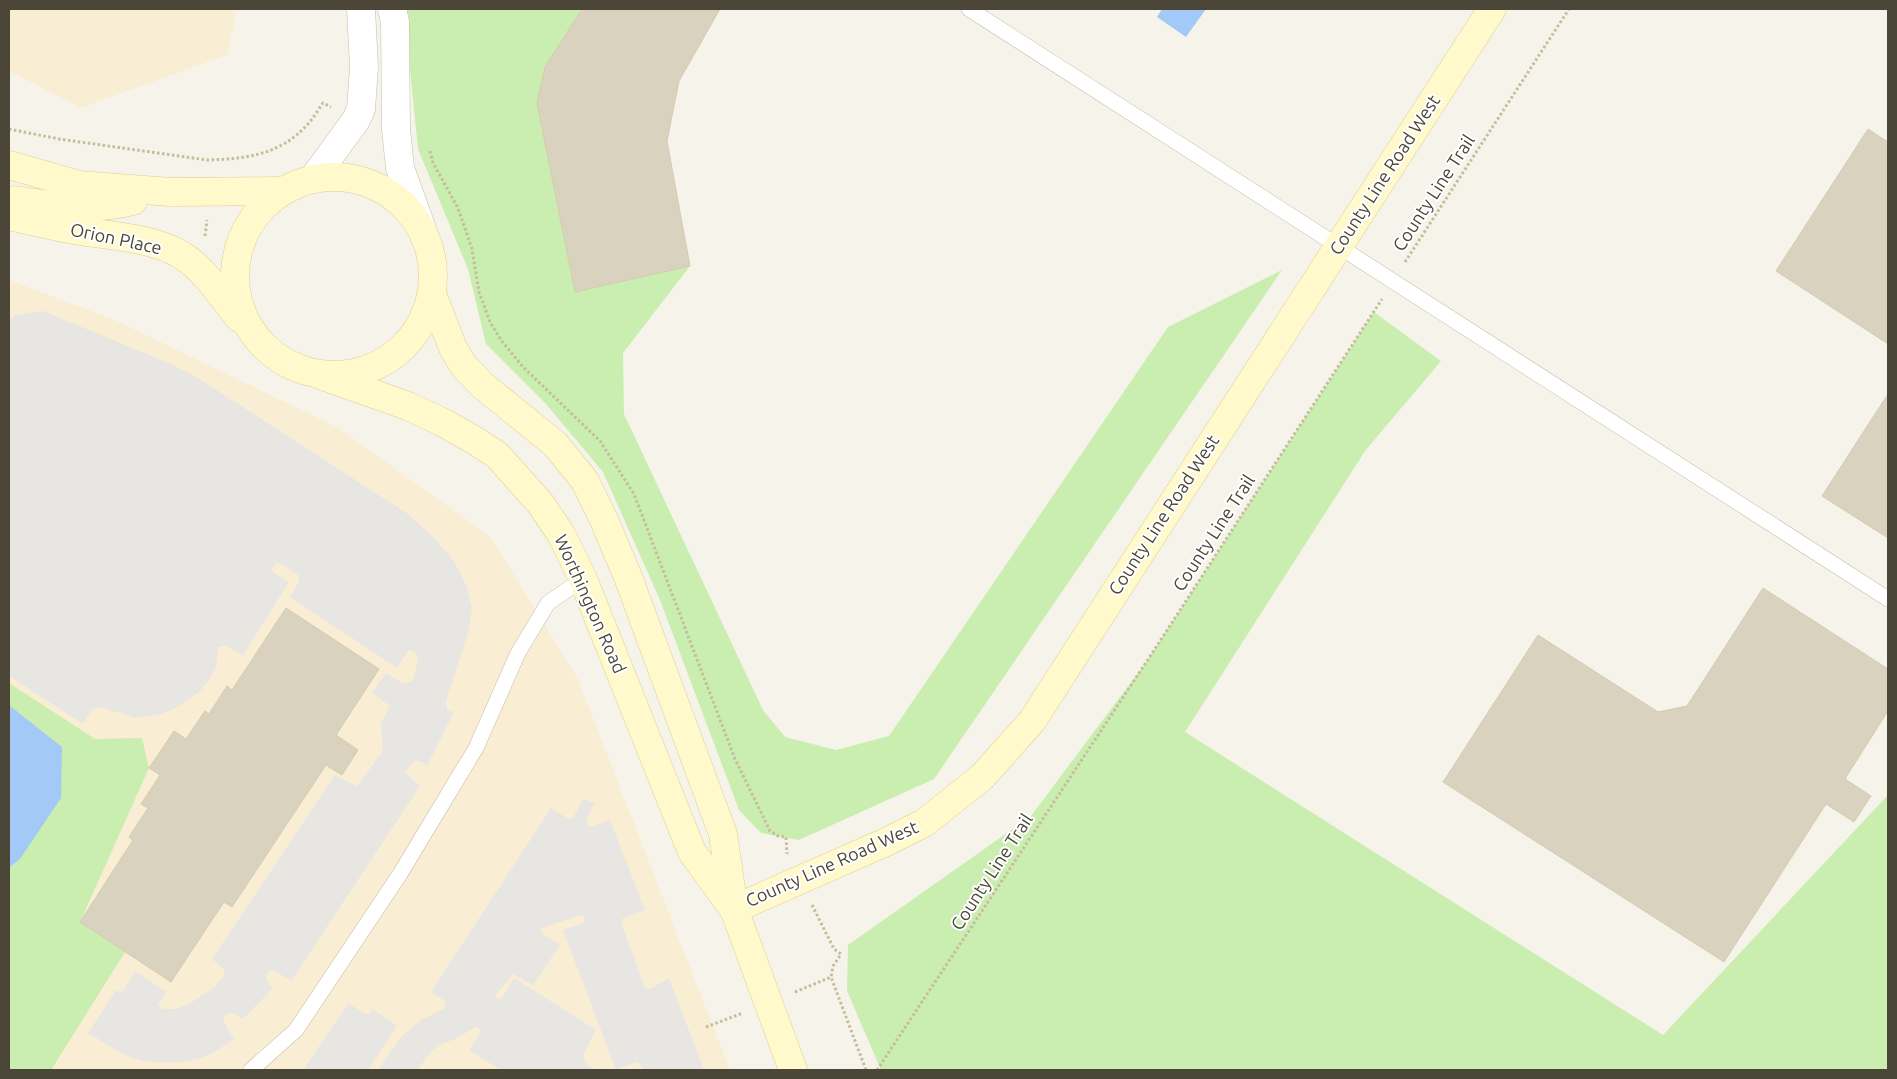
<svg xmlns="http://www.w3.org/2000/svg" width="1897" height="1079" viewBox="0 0 1897 1079" font-family="Ubuntu,sans-serif">
  <style>
    .commercial { fill: #f9eed4 }
    .green { fill: #caedb0 }
    .parking { fill: #e7e6e2 }
    .water { fill: #a3caf6 }
    .building { fill: #d9d2be; stroke: #d4cbb1 }
    .lines { fill: none; stroke-linecap: round; stroke-linejoin: round }
    .service-casing { stroke: #c3bdab; stroke-width: 16 }
    .tertiary-casing { stroke: #c3bdab; stroke-width: 29 }
    .secondary-casing { stroke: #d9d097; stroke-width: 29 }
    .path { stroke: #c5bc9c; stroke-width: 3; stroke-dasharray: 2.5 2.5; stroke-linecap: butt }
    .service { stroke: #fff; stroke-width: 15 }
    .tertiary { stroke: #fff; stroke-width: 28 }
    .secondary { stroke: #fff9cb; stroke-width: 28 }
    .labels { text-anchor: middle; stroke-width: 4; stroke-linejoin: round; paint-order: stroke }
    .street-label { font-size: 18px; fill: #4b4637; stroke: #fff }
  </style>
  <rect width="100%" height="100%" fill="#f6f4ea"/>
  <g class="commercial">
    <path d="M9 9H237L227 55 81 108 9 71Z"/>
    <path d="M9 280 115 320 337 427 491 537 578 679 730 1070H9Z"/>
  </g>
  <g class="green">
    <path d="M404 9H582L545 67 537 103 575 292 690 266 623 353 624 414 763 710 785 737 836 750 889 736 1168 327 1282 270 934 779 799 840 761 833 739 810 660 600 603 472 546 404 486 344 468 269 418 149Z"/>
    <path d="M1374 312 1441 361 1365 451 1185 732 1663 1035 1888 795V1070H881L847 991 848 945 1031 816 1147 661Z"/>
    <path d="M9 683 95 739 142 738 149 768 80 922 125 952 51 1070H9V868L20 859 62 747 9 705Z"/>
  </g>
  <g class="parking">
    <path d="M43 311 171 364 198 378 408 514 432 536 454 561 466 585 472 609 468 632 446 702 447 710 454 712 427 766 422 762 417 761 411 764 405 773 420 786 291 981 275 971H269L266 976 268 983 273 988 243 1019 234 1014 230 1013 225 1016 223 1021 234 1039 213 1053 198 1059 181 1062H149L133 1058 119 1052 88 1033 116 990 121 992 124 990 135 971 166 992 159 1003 158 1005 162 1009H175L187 1005 214 988 224 975 225 970 212 959 335 775 357 786 383 751 381 723 390 706 372 693 386 673 402 683 410 682 413 679 418 660 415 652 409 650 397 668 290 597 299 582 298 575 282 564 277 563 272 568 273 572 289 582 243 655 226 646 218 647 216 668 208 681 200 691 174 709 157 715 136 718 99 707 92 709 83 724 9 676V319L16 315Z"/>
    <path d="M583 799 595 803 587 819V824L590 827 610 820 645 910 623 918 621 922 645 988H652L669 978 704 1070H643L640 1064 636 1062 616 1070 563 930 583 923 585 918 581 915 541 928 543 934 560 945 533 985 513 974 495 996 498 999 502 998 514 978 596 1030 583 1055 586 1064 596 1070H501L469 1050 481 1032 480 1029 476 1027 455 1039 439 1045 428 1055 418 1070H378L401 1037 421 1020 445 1008V1001L431 992 551 808 569 819 573 818Z"/>
    <path d="M349 1003 365 1014H369L373 1009 397 1026 368 1070H303Z"/>
  </g>
  <g class="water">
    <path d="M1162 9H1206L1186 37 1157 17Z"/>
    <path d="M9 705 62 747 61 798 20 859 9 868Z"/>
  </g>
  <g class="building">
    <path d="M582 9H720L679 81 667 141 690 266 575 292 537 103 545 67Z"/>
    <path d="M1868 129 1888 142V344L1776 271Z"/>
    <path d="M1888 394V538L1822 496Z"/>
    <path d="M1763 588 1888 669V711L1845 779 1871 796 1854 822 1826 804 1724 962 1443 782 1538 635 1658 712 1687 706Z"/>
    <path d="M286 608 379 669 336 735 358 750 342 775 326 765 232 907 224 902 171 982 80 922 133 840 129 837 148 808 141 804 160 775 149 768 174 731 186 739 205 711 209 714 227 686 232 690Z"/>
  </g>
  <g class="lines">
    <g class="service-casing">
      <g id="service">
        <path d="M969 9 1888 599"/>
        <path d="M251 1070 296 1030 400 874 476 748 518 653 548 603 583 579"/>
      </g>
    </g>
    <g class="tertiary-casing">
      <g id="tertiary">
        <path d="M392 9 395 22 396 129 400 168 423 232"/>
        <path d="M313 179 356 120 361 109 364 67 361 9"/>
      </g>
    </g>
    <g class="secondary-casing">
      <g id="secondary">
        <path d="M9 165 79 185 171 192 281 191"/>
        <circle cx="334" cy="276" r="99"/>
        <path d="M14 200C54 206 94 211 133 201"/>
        <path d="M9 216C32 221 56 227 80 231 113 236 154 238 183 256 206 271 222 297 239 318"/>
        <path d="M432 294 453 348 463 365 482 385 555 444 585 481 604 520 628 577 723 834 734 909 793 1070"/>
        <path d="M323 376 408 406 442 422 474 440 497 455 540 503 561 534 583 579 692 852 731 906"/>
        <path d="M734 909 886 842 924 823 982 777 1032 721 1492 9"/>
      </g>
    </g>
    <g class="path">
      <path d="M9 129 59 139 207 160C245 159 280 155 307 125 313 119 318 110 323 103L331 107"/>
      <path d="M430 151 433 163 458 208 472 249 479 292 490 322 501 340 523 367 600 441 634 494 735 759 770 831 778 836 786 837 787 854"/>
      <path d="M205 236 207 220"/>
      <path d="M1405 262 1569 9"/>
      <path d="M812 905 834 949 841 954 833 966 831 977 866 1070"/>
      <path d="M795 992 831 977"/>
      <path d="M706 1027 743 1013"/>
      <path d="M877 1070 1147 661 1382 299"/>
    </g>
    <use href="#service" class="service"/>
    <use href="#tertiary" class="tertiary"/>
    <use href="#secondary" class="secondary"/>
  </g>
  <g class="labels">
    <g class="street-label">
      <text transform="translate(1385 175) rotate(-57)" y="6">County Line Road West</text>
      <text transform="translate(1434 193) rotate(-57)" y="6">County Line Trail</text>
      <text transform="translate(116 239) rotate(12)" y="6">Orion Place</text>
      <text transform="translate(1164 515) rotate(-57)" y="6">County Line Road West</text>
      <text transform="translate(1214 533) rotate(-57)" y="6">County Line Trail</text>
      <text transform="translate(590 604) rotate(66)" y="6">Worthington Road</text>
      <text transform="translate(832 864) rotate(-24)" y="6">County Line Road West</text>
      <text transform="translate(992 872) rotate(-57)" y="6">County Line Trail</text>
    </g>
  </g>
  <rect width="1897" height="1079" fill="none" stroke="#4b4637" stroke-width="20"/>
</svg>
